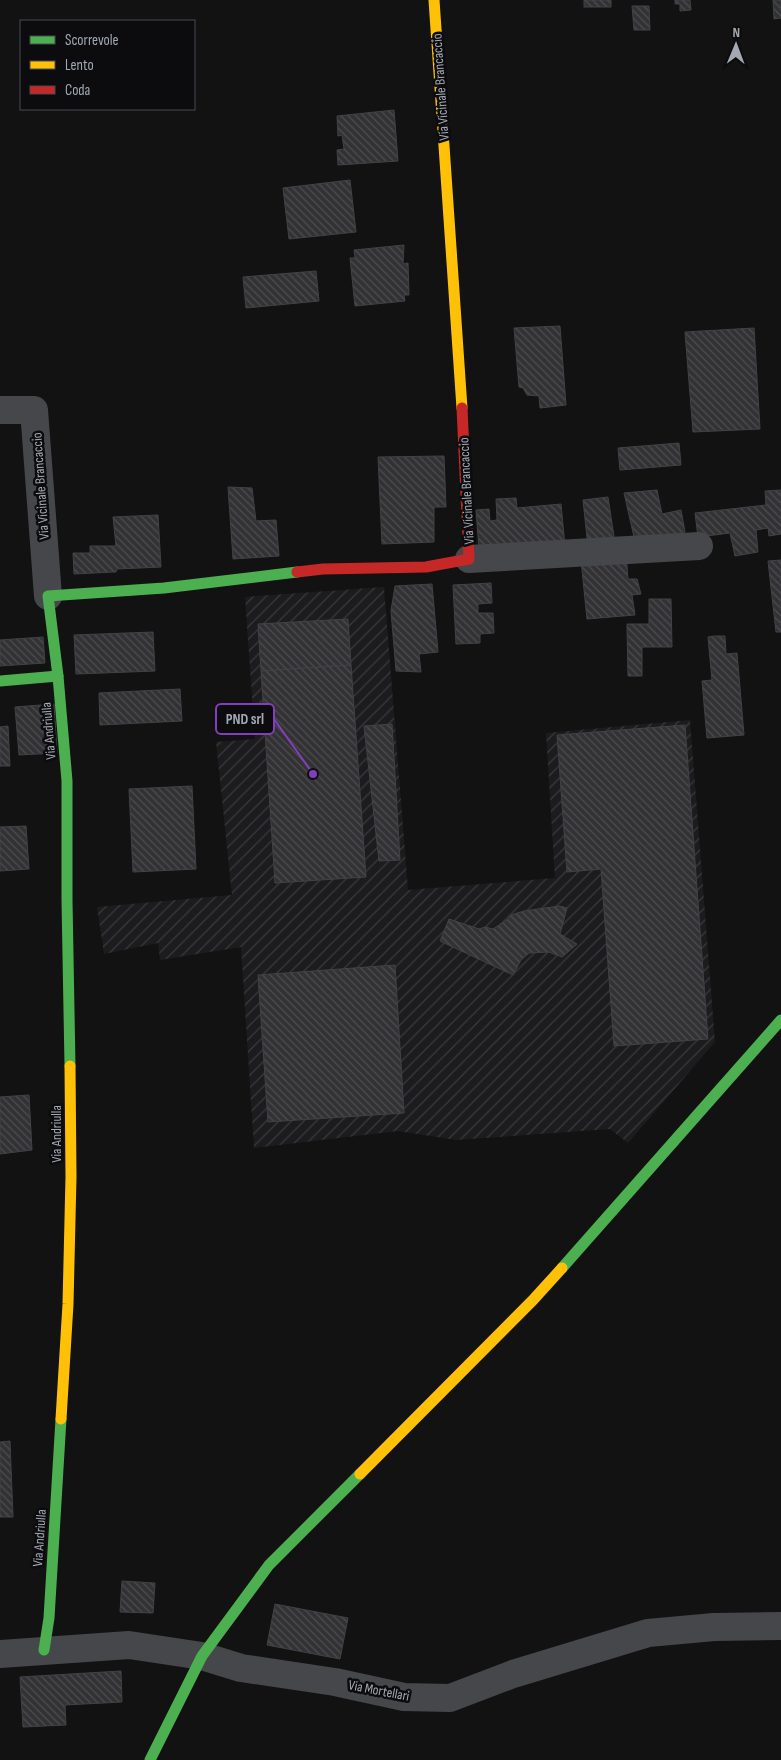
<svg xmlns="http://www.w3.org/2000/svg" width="781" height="1760" viewBox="0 0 781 1760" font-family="'Sofia Sans Condensed',sans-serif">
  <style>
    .industrial { fill: url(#industrial-furrows) }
    .building { fill: url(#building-back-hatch); stroke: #414246 }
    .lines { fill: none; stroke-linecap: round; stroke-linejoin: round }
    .street { stroke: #46474b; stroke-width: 28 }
    .fast { stroke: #4caf50; stroke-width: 11 }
    .slow { stroke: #ffc107; stroke-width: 11 }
    .jam { stroke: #c62828; stroke-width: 11 }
    .labels { text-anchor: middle; stroke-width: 5; stroke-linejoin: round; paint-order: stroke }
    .street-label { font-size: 14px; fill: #a3a9b3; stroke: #0c0c0e }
    .leader { fill: none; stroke: #813fbd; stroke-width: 2 }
    .callout-dot { fill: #813fbd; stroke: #0c0c0e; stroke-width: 2 }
    .callout { fill: #0c0c0e; stroke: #813fbd; stroke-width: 2 }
    .callout-label { font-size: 15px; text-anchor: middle; font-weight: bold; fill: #a3a9b3 }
  </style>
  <defs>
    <pattern id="industrial-furrows" width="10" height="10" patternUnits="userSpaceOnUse" patternTransform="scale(1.25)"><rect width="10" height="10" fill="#1c1c1e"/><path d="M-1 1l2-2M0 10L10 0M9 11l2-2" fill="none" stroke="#3a3a3c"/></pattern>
    <pattern id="building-back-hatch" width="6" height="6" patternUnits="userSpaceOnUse" patternTransform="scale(1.25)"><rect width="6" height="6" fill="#323235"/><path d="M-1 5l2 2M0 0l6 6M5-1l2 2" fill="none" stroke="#4d4d50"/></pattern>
  </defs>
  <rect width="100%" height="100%" fill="#121212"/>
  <path class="industrial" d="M384 587 408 890 555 878 546 733 690 720 715 1042 628 1143 610 1129 456 1140 398 1131 254 1148 241 947 160 960 158 943 104 954 97 907 232 895 216 742 255 739 245 597Z"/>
  <g class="building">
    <rect x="584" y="0" width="27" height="7"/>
    <path d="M675 0H690L691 10 680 11V4H675Z"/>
    <path d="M773 0H781V18L774 19Z"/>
    <path d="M632 6H649L650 30H634Z"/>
    <path d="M394 110 398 161 338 165 337 150 344 149 342 135 338 136 337 116Z"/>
    <path d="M350 180 356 232 289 239 283 188Z"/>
    <path d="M404 245 403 264 408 263 409 295H404L405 301 355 306 350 258H355L354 250Z"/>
    <path d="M316 271 319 301 246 308 243 277Z"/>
    <path d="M560 326 566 405 540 408 539 396 527 395 523 388 519 387 514 328Z"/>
    <path d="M754 328 760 429 693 432 685 332Z"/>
    <path d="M679 443 681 465 620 470 618 448Z"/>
    <path d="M444 456 446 507H434V542L382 544 378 457Z"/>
    <path d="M228 487 252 488 256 521 276 520 279 556 233 559Z"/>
    <path d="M657 490 662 514 681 510 685 532 661 537H634L624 493Z"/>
    <path d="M781 490V534L769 536 768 528 756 530 758 552 735 556 730 533 698 537 695 513 766 505 765 491Z"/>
    <path d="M608 497 615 543 588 547 583 500Z"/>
    <path d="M516 498 517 508 561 504 565 546 479 549 476 510 489 509 490 521 497 520 496 499Z"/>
    <path d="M158 515 161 567 117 569 116 572H113L74 574 73 553H90V546H116L113 517Z"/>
    <path d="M626 554 628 579H637L641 594 632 595 635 615 587 619 581 560Z"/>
    <path d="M781 560V632H776L768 561Z"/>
    <path d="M491 583 492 603 478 604V613H493L494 633 480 634V643L456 644 453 585Z"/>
    <path d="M432 584 438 652 419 654 421 672 396 671 391 611 395 586Z"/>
    <path d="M649 599H671L672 647H642V676H628L627 624H649Z"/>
    <path d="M348 619 351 665 261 671 258 624Z"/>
    <path d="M153 632 155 671 76 674 74 635Z"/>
    <path d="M714 636H725L726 654 737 653 744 735 707 738 702 681 712 680 708 637Z"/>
    <path d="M43 637 45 663 0 666V640Z"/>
    <path d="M351 665 366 877 275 883 261 671Z"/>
    <path d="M180 689 182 721 100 725 99 693Z"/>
    <path d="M54 704 57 753 19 755 15 707Z"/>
    <path d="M392 724 400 860 379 861 364 726Z"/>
    <path d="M685 725 708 1039 614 1046 601 869 567 872 557 735Z"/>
    <path d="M8 726 10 766H0V727Z"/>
    <path d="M192 786 196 869 133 872 129 789Z"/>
    <path d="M26 826 29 869 0 871V827Z"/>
    <path d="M559 906 567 908 560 934 577 944 562 957 549 952 529 953 521 960 513 975 440 941 449 919 479 929 485 927 493 929 507 920 511 915 524 911Z"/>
    <path d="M395 965 404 1113 268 1122 258 975Z"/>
    <path d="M29 1095 32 1150 0 1154V1097Z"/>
    <path d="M10 1441 13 1517H0V1442Z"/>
    <path d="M122 1581 155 1583 153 1613 120 1612Z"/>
    <path d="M275 1604 348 1618 340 1659 267 1645Z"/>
    <path d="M121 1671 122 1702 65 1705 66 1725 23 1727 20 1677Z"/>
  </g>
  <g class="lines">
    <g class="street">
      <path d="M0 410H34L48 596"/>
      <path d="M469 559 699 546"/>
      <path d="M0 1654 129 1645 202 1656 241 1668 335 1682 404 1697 450 1698 513 1674 648 1633 714 1627 781 1626"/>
    </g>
    <g class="fast">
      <path d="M58 676 48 596 164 588 297 572"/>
      <path d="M0 681 58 676 67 781V900L70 1066"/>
      <path d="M562 1268 781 1020"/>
      <path d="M44 1650 49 1618 61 1419"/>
      <path d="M150 1760 202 1656 269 1565 360 1474"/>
    </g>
    <g class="slow">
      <path d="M434 0 462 408"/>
      <path d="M61 1419 68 1304 71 1177 70 1066"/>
      <path d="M360 1474 533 1300 562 1268"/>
    </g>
    <path class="jam" d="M297 572 323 569 426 567 469 559 462 408"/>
  </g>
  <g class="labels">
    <g class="street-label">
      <text transform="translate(440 87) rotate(-94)" y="5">Via Vicinale Brancaccio</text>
      <text transform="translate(40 486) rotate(-94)" y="5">Via Vicinale Brancaccio</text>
      <text transform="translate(466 491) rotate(-93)" y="5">Via Vicinale Brancaccio</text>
      <text transform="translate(48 731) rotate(-95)" y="5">Via Andriulla</text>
      <text transform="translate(56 1134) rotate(-90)" y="5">Via Andriulla</text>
      <text transform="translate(39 1538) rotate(-86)" y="5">Via Andriulla</text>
      <text transform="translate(379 1690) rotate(11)" y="5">Via Mortellari</text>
    </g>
  </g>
  <path class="leader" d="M313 774L274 719"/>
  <circle class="callout-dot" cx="313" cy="774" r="5"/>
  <rect class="callout" x="216" y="704" width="58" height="30" rx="5"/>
  <g class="callout-label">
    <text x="245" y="724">PND srl</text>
  </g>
  <rect x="20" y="20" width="175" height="90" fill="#0c0c0e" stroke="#484b50"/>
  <rect x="30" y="36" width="25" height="8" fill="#4caf50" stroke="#484b50"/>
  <text x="65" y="45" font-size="15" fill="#a3a9b3">Scorrevole</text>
  <rect x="30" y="61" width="25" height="8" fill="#ffc107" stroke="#484b50"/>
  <text x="65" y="70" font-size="15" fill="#a3a9b3">Lento</text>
  <rect x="30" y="86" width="25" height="8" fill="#c62828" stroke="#484b50"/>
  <text x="65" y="95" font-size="15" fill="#a3a9b3">Coda</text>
  <g transform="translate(736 45) rotate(1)" stroke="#0c0c0e" stroke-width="4" paint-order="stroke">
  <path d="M0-4L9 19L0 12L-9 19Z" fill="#a3a9b3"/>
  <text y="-8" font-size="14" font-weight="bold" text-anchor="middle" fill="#a3a9b3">N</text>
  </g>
</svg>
